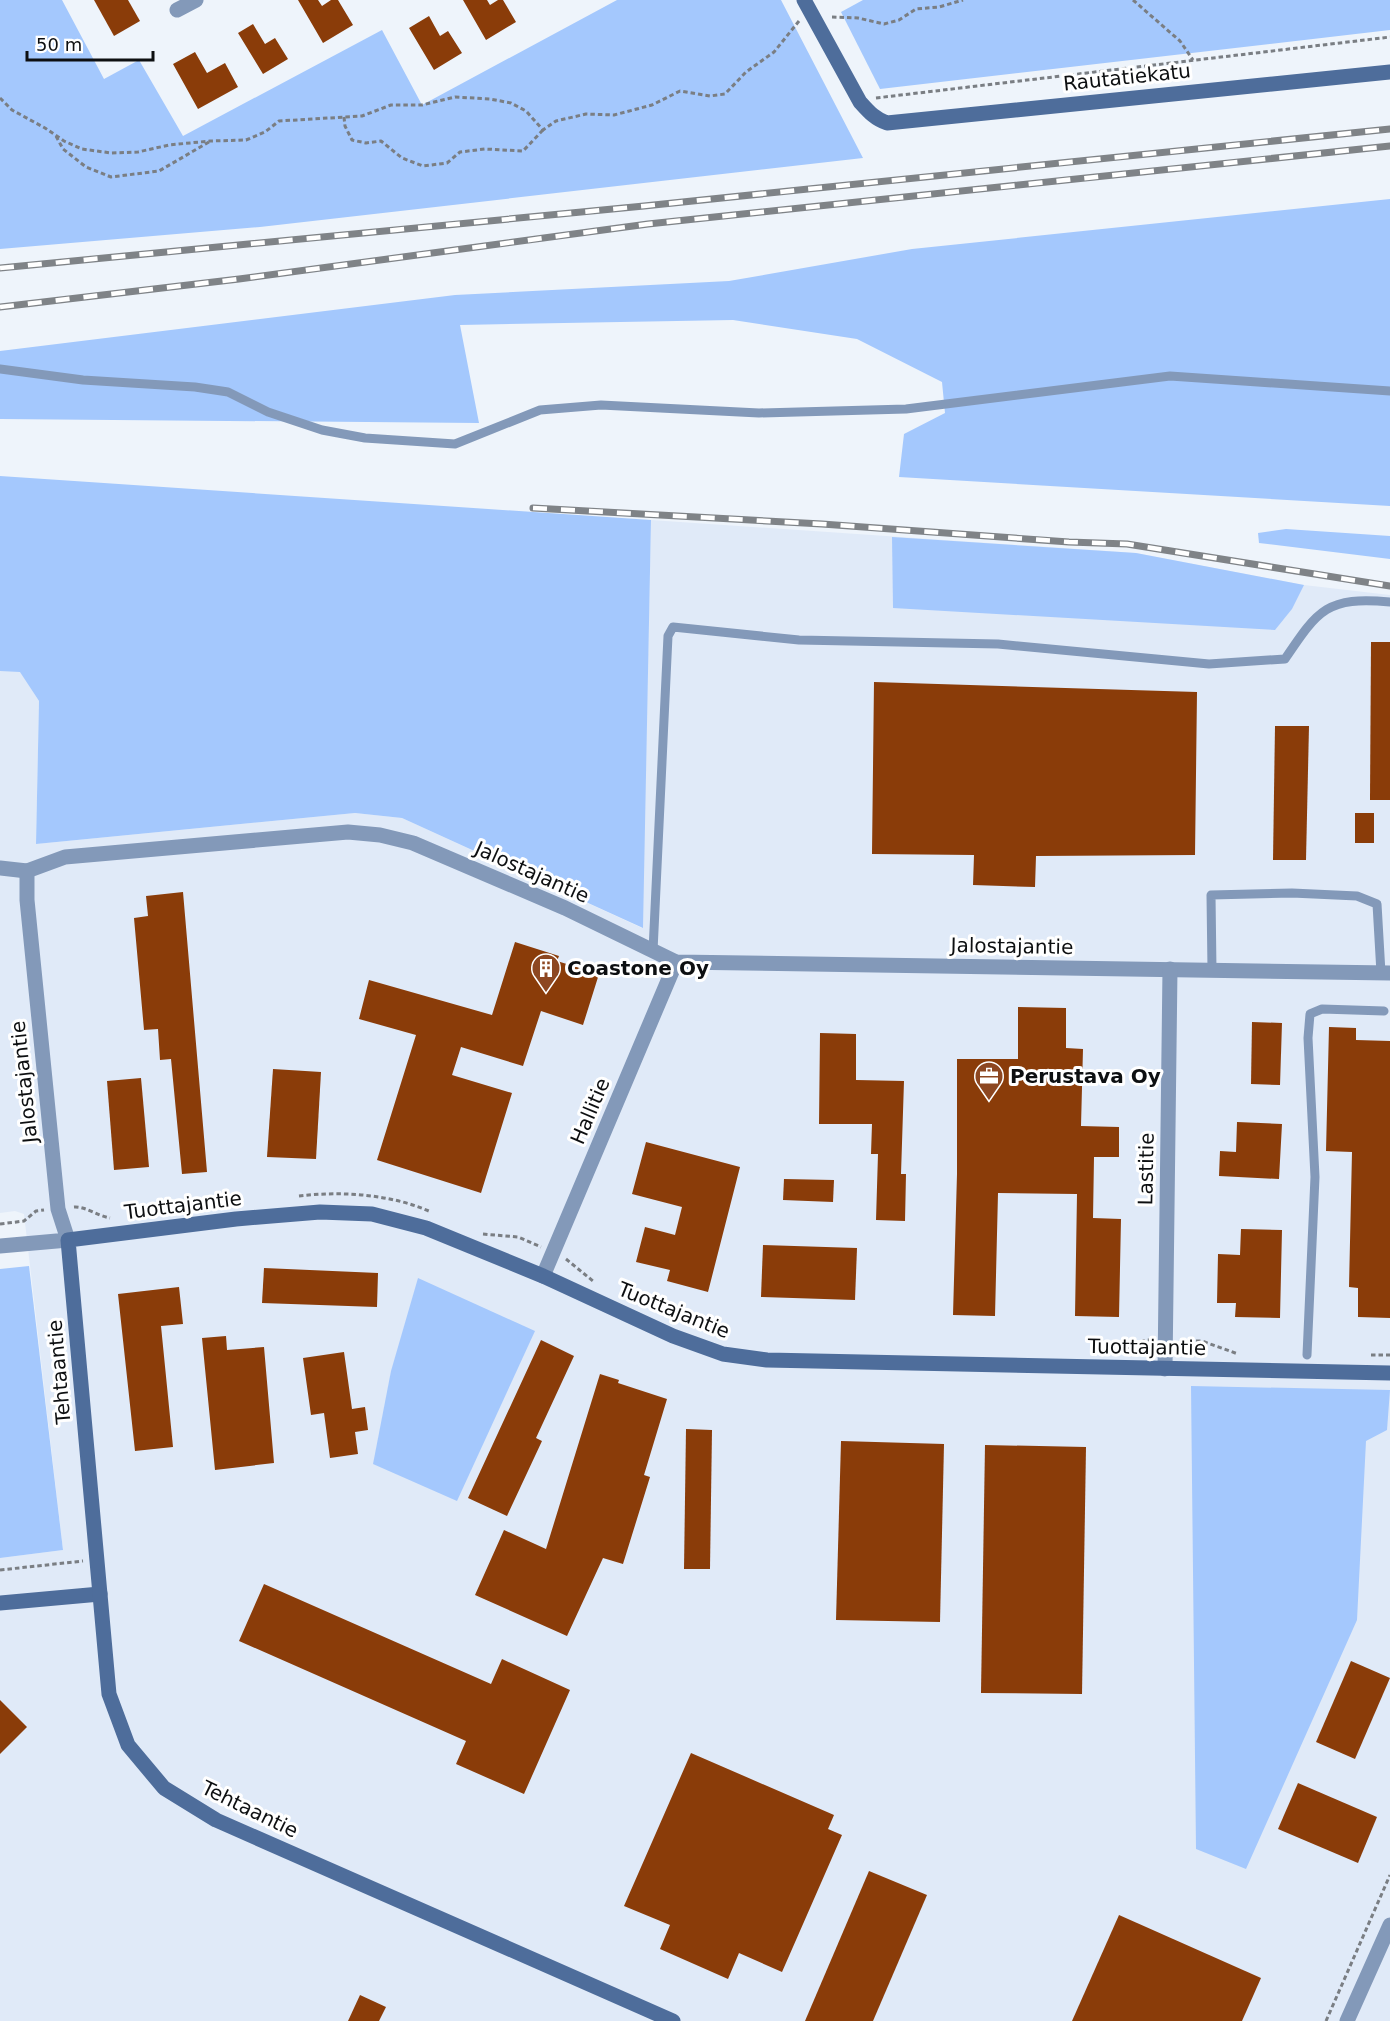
<svg xmlns="http://www.w3.org/2000/svg" width="1390" height="2021" viewBox="0 0 1390 2021" font-family="'DejaVu Sans',sans-serif">
  <style>
    .built { fill: #e0eaf8 }
    .green { fill: #a4c8fd }
    .building { fill: #8a3c09 }
    .lines { fill: none; stroke-linecap: round; stroke-linejoin: round }
    .path { stroke: #7a7e83; stroke-width: 3; stroke-dasharray: 4.5 3; stroke-linecap: butt }
    .lane { stroke: #8399b9; stroke-width: 9 }
    .street { stroke: #8399b9; stroke-width: 15 }
    .secondary { stroke: #4e6d9b; stroke-width: 15 }
    .rail-casing { stroke: #7f8387; stroke-width: 7 }
    .rail { stroke: #fff; stroke-width: 4.5; stroke-dasharray: 14; stroke-linecap: butt }
    .labels { text-anchor: middle; stroke-width: 6; stroke-linejoin: round; paint-order: stroke }
    .street-label { font-size: 20px; fill: #0d0f11; stroke: #fff }
    .poi-label { font-size: 20px; font-weight: bold; fill: #0d0f11; stroke: #fff; text-anchor: start }
  </style>
  <rect width="100%" height="100%" fill="#eef4fb"/>
  <path class="built" d="M651 520 1136 553 1304 585 1390 595V2021H0V1558L63 1550 24 1214 15 1211 0 1213V671H20L39 701 36 844 355 813 402 818 642 928Z"/>
  <g class="green">
    <path d="M0 0H62L104 79 139 60 183 136 382 30 422 105 617 0H781L863 158 260 227 0 249Z"/>
    <path d="M863 0H1390V30L880 89 841 12Z"/>
    <path d="M1390 199V506L899 477 904 434 945 413 942 382 857 339 733 320 460 325 479 423 0 419V351L455 295 729 281 912 249Z"/>
    <path d="M0 476 651 520 643 928 402 818 355 813 36 844 39 701 20 672 0 671Z"/>
    <path d="M1286 529 1390 536V559L1259 543 1258 533Z"/>
    <path d="M892 537 1136 553 1304 585 1292 609 1275 630 893 608Z"/>
    <path d="M29 1266 63 1550 0 1558V1269Z"/>
    <path d="M418 1278 535 1331 457 1501 373 1464 391 1371Z"/>
    <path d="M1191 1386 1390 1390 1387 1430 1366 1441 1357 1620 1246 1869 1196 1849Z"/>
  </g>
  <g class="building">
    <path d="M94 0H128L140 21 114 36Z"/>
    <path d="M298 0H318L322 6 331 0H338L353 25 323 43Z"/>
    <path d="M463 0H487L490 5 498 0H503L516 22 486 40Z"/>
    <path d="M429 16 440 36 448 31 462 53 434 70 409 28Z"/>
    <path d="M253 24 265 44 275 38 288 59 263 74 238 33Z"/>
    <path d="M195 52 207 73 225 63 238 87 198 109 173 64Z"/>
    <path d="M1371 642H1390V800H1370Z"/>
    <path d="M874 682 1197 692 1195 855 1036 856 1035 887 973 885 974 855 872 854Z"/>
    <path d="M1275 726H1309L1306 860H1273Z"/>
    <rect x="1355" y="813" width="19" height="30"/>
    <path d="M183 892 207 1172 182 1174 171 1059 160 1060 158 1029 144 1030 134 918 148 916 146 896Z"/>
    <path d="M515 942 559 956 557 961 599 974 583 1025 541 1011 523 1066 461 1047 452 1075 512 1093 481 1193 377 1160 416 1035 359 1019 369 980 492 1015Z"/>
    <path d="M1018 1007 1066 1008V1048L1083 1049 1081 1126 1119 1127V1157H1094L1093 1218 1121 1219 1119 1317 1075 1316 1077 1194 998 1193 995 1316 953 1315 957 1174V1059H1018Z"/>
    <path d="M1252 1022 1282 1023 1280 1085 1251 1084Z"/>
    <path d="M1329 1027 1356 1028V1040L1390 1041V1318L1358 1317V1288L1349 1287 1352 1152 1326 1151Z"/>
    <path d="M820 1033 856 1034V1080L904 1081 901 1174H906L905 1221 876 1220 878 1154H871L872 1124H819Z"/>
    <path d="M273 1069 321 1072 316 1159 267 1157Z"/>
    <path d="M141 1078 149 1167 114 1170 107 1081Z"/>
    <path d="M1237 1122 1282 1124 1279 1179 1219 1176 1220 1151 1236 1152Z"/>
    <path d="M646 1142 740 1167 708 1292 667 1281 670 1270 636 1262 645 1227 675 1235 682 1207 632 1194Z"/>
    <path d="M784 1179 834 1180 833 1202 783 1200Z"/>
    <path d="M1241 1229 1282 1230 1280 1318 1235 1317 1236 1303H1217L1218 1254 1240 1255Z"/>
    <path d="M763 1245 857 1248 855 1300 761 1297Z"/>
    <path d="M264 1268 378 1273 377 1307 262 1303Z"/>
    <path d="M179 1287 183 1324 161 1326 173 1447 135 1451 118 1294Z"/>
    <path d="M226 1336 227 1350 264 1347 274 1463 215 1470 202 1338Z"/>
    <path d="M541 1340 574 1356 536 1438 542 1441 507 1516 468 1498Z"/>
    <path d="M344 1352 352 1409 365 1407 368 1430 355 1432 358 1454 330 1458 324 1413 311 1415 303 1358Z"/>
    <path d="M600 1374 619 1380 618 1383 667 1399 644 1475 650 1477 623 1564 603 1558 567 1636 475 1595 504 1530 546 1549Z"/>
    <path d="M686 1429 712 1430 710 1569H684Z"/>
    <path d="M841 1441 944 1444 940 1622 836 1620Z"/>
    <path d="M985 1445 1086 1447 1082 1694 981 1693Z"/>
    <path d="M264 1584 491 1684 502 1659 570 1690 524 1794 456 1764 466 1741 239 1641Z"/>
    <path d="M1351 1661 1390 1678 1355 1759 1316 1742Z"/>
    <path d="M0 1700 27 1727 0 1754Z"/>
    <path d="M691 1753 834 1815 828 1829 842 1835 782 1972 739 1953 728 1979 660 1949 670 1925 624 1906Z"/>
    <path d="M1298 1783 1377 1817 1358 1863 1278 1829Z"/>
    <path d="M869 1871 927 1895 873 2021H805Z"/>
    <path d="M1119 1915 1261 1978 1242 2021H1072Z"/>
    <path d="M360 1995 386 2007 379 2021H348Z"/>
  </g>
  <g class="lines">
    <g class="path">
      <path d="M1133 0 1180 41 1193 60"/>
      <path d="M832 17 858 18 884 24 899 20 916 9 939 7 963 0"/>
      <path d="M0 98 12 110 45 128 64 141 82 149 111 153 138 152 169 145 210 141 246 140 265 132 279 121 362 116 391 105H422L455 97 490 99 511 103 526 111 543 130 556 121 586 114 614 115 652 105 680 91 710 96 725 94 746 72 774 52 799 21"/>
      <path d="M876 98 1390 37"/>
      <path d="M344 117 345 126 352 140 366 143 381 141 402 158 423 166 447 163 460 152 485 149 523 151 543 130"/>
      <path d="M56 136 63 149 86 167 111 177 159 171 209 142"/>
      <path d="M299 1196C342 1191 391 1194 431 1212"/>
      <path d="M74 1207C85 1206 98 1216 110 1218"/>
      <path d="M0 1224 24 1221 36 1211 44 1210"/>
      <path d="M483 1234 518 1237 541 1247"/>
      <path d="M566 1259 593 1281"/>
      <path d="M1181 1341H1202L1238 1354"/>
      <path d="M1120 1351 1146 1340H1151"/>
      <path d="M1371 1355H1390"/>
      <path d="M0 1570 83 1561"/>
      <path d="M1326 2021 1390 1875"/>
    </g>
    <g class="lane">
      <path d="M0 369 83 380 195 387 228 392 268 412 322 430 365 438 455 444 540 410 601 405 759 413 906 409 1170 376 1390 391"/>
      <path d="M653 951 668 636 673 627 799 640 998 644 1209 664 1285 659C1318 610 1327 596 1390 602"/>
      <path d="M1212 970 1211 895 1292 893 1357 896 1377 904 1381 973"/>
      <path d="M1307 1355 1315 1177 1308 1038 1310 1014 1322 1009 1384 1011"/>
    </g>
    <g class="street">
      <path d="M177 10 196 0"/>
      <path d="M0 868 27 871"/>
      <path d="M0 1246 68 1240 58 1209 27 900V871L65 857 348 832 380 835 413 843 565 908 676 962 1390 973"/>
      <path d="M543 1276 676 962"/>
      <path d="M1165 1369 1170 969"/>
      <path d="M1347 2021 1390 1925"/>
    </g>
    <g class="secondary">
      <path d="M804 0 860 102C869 112 875 119 887 123L1390 72"/>
      <path d="M0 1603 100 1594"/>
      <path d="M673 2021 216 1820 164 1788 128 1745 109 1694 68 1240 236 1219 320 1212 372 1214 426 1228 543 1276 673 1336 723 1354 767 1360 1390 1373"/>
    </g>
    <g class="rail-casing">
      <g id="rail">
        <path d="M0 268 644 206 1390 129"/>
        <path d="M0 307 239 279 648 224 1390 146"/>
        <path d="M533 508 822 524 1069 542 1127 544 1390 586"/>
      </g>
    </g>
    <use href="#rail" class="rail"/>
  </g>
  <defs>
    <g id="building-pin" transform="scale(1.5)"><path d="M0 17L-7.5 6A9.5 9.5 0 1 1 7.5 6Z" fill="#8d4721" stroke="#fff"/><path d="M-4-6H4V6H1V3H-1V6H-4ZM-2.5-4.3h1.7v1.8h-1.7ZM.8-4.3h1.7v1.8H.8ZM-2.5-1h1.7V.8h-1.7ZM.8-1h1.7V.8H.8Z" fill="#fff"/></g>
    <g id="office-pin" transform="scale(1.5)"><path d="M0 17L-7.5 6A9.5 9.5 0 1 1 7.5 6Z" fill="#8d4721" stroke="#fff"/><path d="M-6-3h4V-5.5h4V-3h4V5H-6ZM-1-4.5V-3h2v-1.5ZM-6 0V1H6V0Z" fill="#fff"/></g>
  </defs>
  <g fill-rule="evenodd">
    <use href="#building-pin" x="546" y="968"/>
    <use href="#office-pin" x="989" y="1076"/>
  </g>
  <g class="labels">
    <g class="street-label">
      <text transform="translate(1127 77) rotate(-6)" y="7">Rautatiekatu</text>
      <text transform="translate(532 872) rotate(24)" y="7">Jalostajantie</text>
      <text transform="translate(1012 946) rotate(1)" y="7">Jalostajantie</text>
      <text transform="translate(24 1082) rotate(-96)" y="7">Jalostajantie</text>
      <text transform="translate(590 1111) rotate(-67)" y="7">Hallitie</text>
      <text transform="translate(1146 1169) rotate(-89)" y="7">Lastitie</text>
      <text transform="translate(183 1205) rotate(-7)" y="7">Tuottajantie</text>
      <text transform="translate(674 1310) rotate(22)" y="7">Tuottajantie</text>
      <text transform="translate(1147 1347) rotate(1)" y="7">Tuottajantie</text>
      <text transform="translate(59 1372) rotate(-95)" y="7">Tehtaantie</text>
      <text transform="translate(250 1809) rotate(26)" y="7">Tehtaantie</text>
    </g>
    <g class="poi-label">
      <text x="567" y="975">Coastone Oy</text>
      <text x="1010" y="1083">Perustava Oy</text>
    </g>
  </g>
  <path d="M27 51v9h126v-9" fill="none" stroke="#0d0f11" stroke-width="3"/>
  <text x="36" y="51" font-size="18" fill="#0d0f11" stroke="#ffffff" stroke-width="4.5" paint-order="stroke">50 m</text>
</svg>
